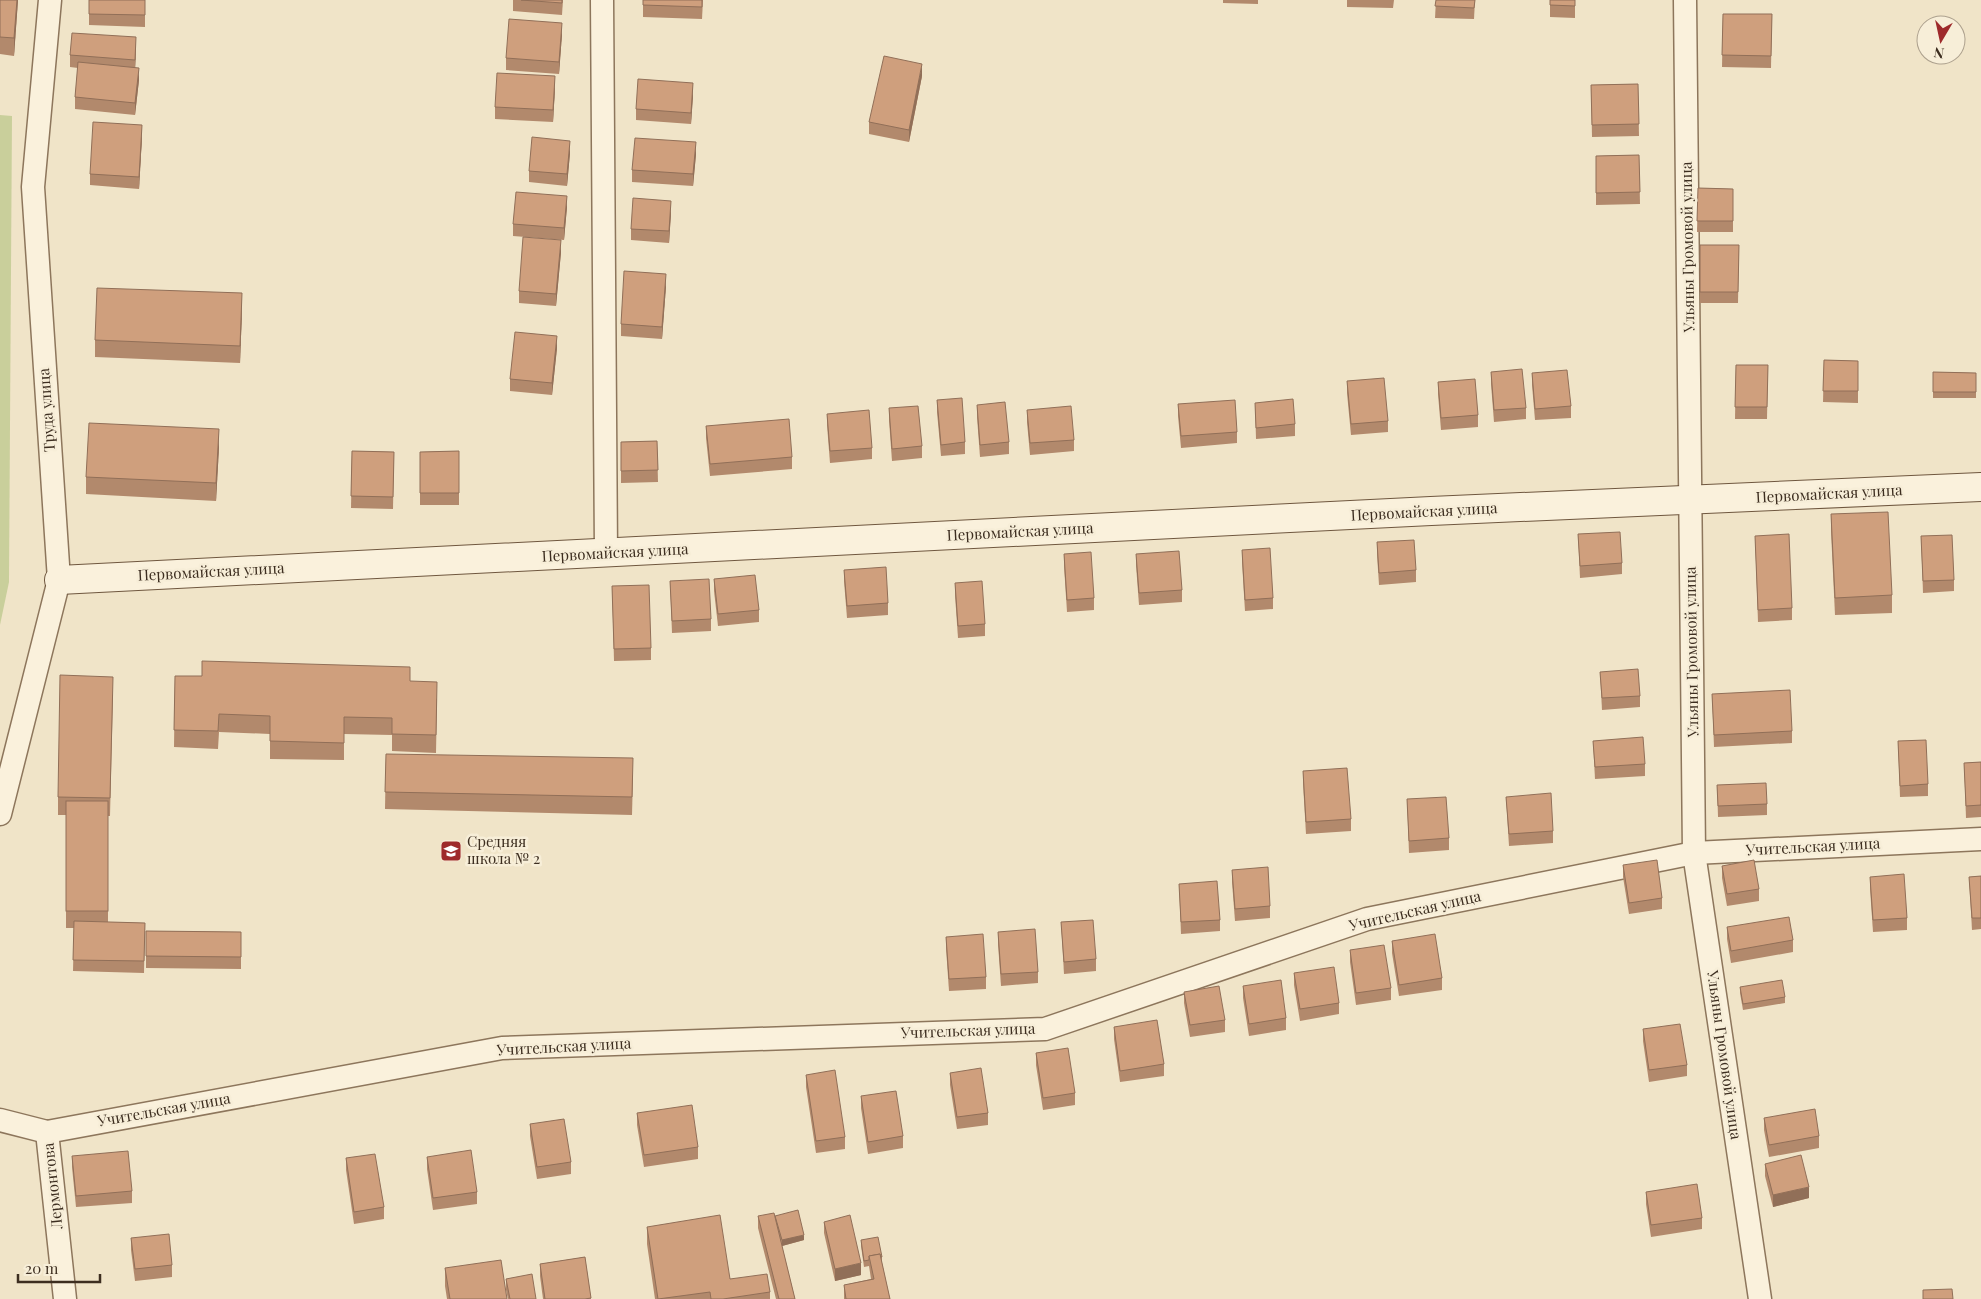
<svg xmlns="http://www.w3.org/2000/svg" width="1981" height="1299" viewBox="0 0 1981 1299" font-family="'Playfair Display',serif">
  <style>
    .green { fill: #c9cf9b }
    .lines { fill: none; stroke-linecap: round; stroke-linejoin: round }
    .street-casing { stroke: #8d765c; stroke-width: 25 }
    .secondary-casing { stroke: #6f573f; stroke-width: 30 }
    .street { stroke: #faf1dc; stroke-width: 22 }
    .secondary { stroke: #faf1dc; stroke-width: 28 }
    .wall { fill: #b2896c }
    .shaded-wall { fill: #916f58 }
    .building { fill: #cf9f7d; stroke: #916f58 }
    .labels { text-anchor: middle; stroke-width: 5; stroke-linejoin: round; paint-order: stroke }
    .street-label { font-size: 15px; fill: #3d2e20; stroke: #f7eed8 }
    .poi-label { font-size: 15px; fill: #3d2e20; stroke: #f7eed8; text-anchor: start }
  </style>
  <rect width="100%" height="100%" fill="#f0e4c8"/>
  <path class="green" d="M0 115 12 116 9 582 0 625Z"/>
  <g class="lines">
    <g class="street-casing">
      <g id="street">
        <path d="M602 0 606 553"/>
        <path d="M1685 0 1694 853 1760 1299"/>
        <path d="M0 814 59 580 33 187 50 0"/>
        <path d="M0 1120 47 1132 502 1048 1045 1029 1367 919 1694 853 1981 839"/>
        <path d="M47 1132 65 1299"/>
      </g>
    </g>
    <g class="secondary-casing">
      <path id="secondary" d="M59 580 1431 511 1981 487"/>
    </g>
    <use href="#street" class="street"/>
    <use href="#secondary" class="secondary"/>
  </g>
  <g class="wall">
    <path d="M0 0H18L14 56 0 54Z"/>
    <path d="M89 0H145V27L89 25Z"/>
    <path d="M513 0H563L562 15 513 11Z"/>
    <path d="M643 0H703L702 19 643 17Z"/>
    <path d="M1223 0H1258V4L1223 3Z"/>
    <path d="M1347 0H1394L1393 8 1347 7Z"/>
    <path d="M1436 0H1475L1474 19 1435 18Z"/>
    <path d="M1550 0H1575V18L1550 17Z"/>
    <path d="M1723 14H1772L1771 68 1722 67Z"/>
    <path d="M562 34 559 74 506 70V58Z"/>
    <path d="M136 49 135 68 139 80 135 115 75 109V97L78 68 70 67V55Z"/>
    <path d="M922 76 909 142 869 134V122Z"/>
    <path d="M1638 84 1639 136 1592 137 1591 85Z"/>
    <path d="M555 88 553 122 495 119V107Z"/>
    <path d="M693 95 691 124 636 120V109Z"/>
    <path d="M142 137 139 189 90 185V174Z"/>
    <path d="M570 153 567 186 529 182V171Z"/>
    <path d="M696 154 693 186 632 182V170Z"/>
    <path d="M1639 155 1640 204 1596 205V156Z"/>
    <path d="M1698 188 1733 189V232H1697Z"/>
    <path d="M567 207 564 240 513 236V224Z"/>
    <path d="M671 212 669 243 631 240V229Z"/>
    <path d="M1700 245H1739L1738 303H1700Z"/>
    <path d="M561 252 556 306 519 303V291Z"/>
    <path d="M666 286 662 339 621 336V324Z"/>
    <path d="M242 310 240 363 95 357V340Z"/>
    <path d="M557 348 552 395 510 391V379Z"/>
    <path d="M1824 360 1858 361V403L1823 402Z"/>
    <path d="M1736 365H1768L1767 419H1735Z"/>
    <path d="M1491 372 1526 408V419L1494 422 1491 384Z"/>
    <path d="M1933 372 1976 373V398H1933Z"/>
    <path d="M1532 373 1571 406V418L1535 420 1532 385Z"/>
    <path d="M1347 381 1388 421V432L1351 435 1347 393Z"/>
    <path d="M1438 382 1478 415V427L1441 430 1438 394Z"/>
    <path d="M937 400 965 442V454L941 456 937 412Z"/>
    <path d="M1255 403 1295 424V436L1256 439Z"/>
    <path d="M1178 404 1237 432V443L1181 448 1178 416Z"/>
    <path d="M977 405 1009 442V454L980 457 977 417Z"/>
    <path d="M889 408 922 446V458L892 461 889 420Z"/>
    <path d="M1027 410 1074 440V451L1030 455 1027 422Z"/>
    <path d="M827 414 872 448V459L830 463 827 425Z"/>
    <path d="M706 426 792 457V469L710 476 706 438Z"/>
    <path d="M657 441 658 482 621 483V442Z"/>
    <path d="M219 447 216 501 86 494V477Z"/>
    <path d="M352 451 394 452 393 509 351 508Z"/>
    <path d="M459 451V505H420V452Z"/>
    <path d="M1831 514 1892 595V613L1835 615 1831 531Z"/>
    <path d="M1578 534 1622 563V574L1580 578Z"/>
    <path d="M1755 536 1792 608V620L1758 622Z"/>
    <path d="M1921 536 1954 580V591L1923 593Z"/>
    <path d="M1377 542 1416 570V582L1379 585 1377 554Z"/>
    <path d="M1242 550 1273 598V609L1245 611 1242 562Z"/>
    <path d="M1064 554 1094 598V610L1067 612 1064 566Z"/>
    <path d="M1136 554 1182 590V602L1139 605 1136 565Z"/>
    <path d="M844 570 888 603V615L847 618 844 581Z"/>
    <path d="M714 579 759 610V622L718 626 714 591Z"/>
    <path d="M670 581 711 619V631L672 633Z"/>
    <path d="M955 583 985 624V636L958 638 955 595Z"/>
    <path d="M612 586 651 648V660L614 661Z"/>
    <path d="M1600 672 1640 696V707L1602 710Z"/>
    <path d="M175 676 410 681 437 699 436 753 392 751V735L344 734V760L270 759V734L219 732 218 749 174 747Z"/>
    <path d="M113 694 110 816H108V922L145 923 144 973 73 971 74 928H66V815H58V797Z"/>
    <path d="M1712 694 1792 731V743L1714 747Z"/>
    <path d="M1593 741 1645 764V776L1595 779Z"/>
    <path d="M1898 741 1928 784V796L1900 797Z"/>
    <path d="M386 754 633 776 632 815 385 809Z"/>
    <path d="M1981 762V817L1966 818 1964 763Z"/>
    <path d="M1303 771 1351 819V831L1306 834 1303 783Z"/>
    <path d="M1717 785 1767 804V815L1718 817Z"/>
    <path d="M1506 797 1553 831V843L1509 846Z"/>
    <path d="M1407 799 1449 838V850L1409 853Z"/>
    <path d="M1623 865 1662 898V909L1629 914 1623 877Z"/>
    <path d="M1722 866 1759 889V901L1727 906 1722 878Z"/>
    <path d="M1232 870 1270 906V918L1235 921 1232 882Z"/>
    <path d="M1981 876V929L1972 930 1969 877Z"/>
    <path d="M1870 877 1907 918V930L1873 932 1870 888Z"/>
    <path d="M1179 884 1220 920V931L1181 934Z"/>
    <path d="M1061 922 1096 959V971L1064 974Z"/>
    <path d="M1727 927 1793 940V952L1731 963 1727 939Z"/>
    <path d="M146 931 241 932V969L146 968Z"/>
    <path d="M998 932 1038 972V983L1001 986 998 944Z"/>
    <path d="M946 937 986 977V989L949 991 946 948Z"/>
    <path d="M1392 941 1442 978V990L1399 996 1392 953Z"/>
    <path d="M1350 950 1391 988V1000L1356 1005 1350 962Z"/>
    <path d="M1294 973 1339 1003V1014L1300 1021 1294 985Z"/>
    <path d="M1243 986 1286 1018V1030L1249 1036 1243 998Z"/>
    <path d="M1740 987 1785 997V1003L1743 1010 1740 993Z"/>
    <path d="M1184 992 1225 1020V1032L1190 1037 1184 1003Z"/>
    <path d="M1114 1027 1164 1064V1076L1120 1082 1114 1039Z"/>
    <path d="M1643 1029 1687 1065V1076L1649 1082 1643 1041Z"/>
    <path d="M1036 1053 1075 1093V1105L1043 1110 1036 1065Z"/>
    <path d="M950 1073 988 1113V1125L957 1129 950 1085Z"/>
    <path d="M806 1075 845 1137V1149L816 1153 806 1087Z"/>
    <path d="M861 1096 903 1136V1148L868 1154 861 1108Z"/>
    <path d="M637 1113 698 1147V1159L644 1167 637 1125Z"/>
    <path d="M1764 1118 1819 1136V1148L1769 1157 1764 1130Z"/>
    <path d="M530 1124 571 1162V1174L537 1179 530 1136Z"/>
    <path d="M72 1156 132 1191V1203L76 1207 72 1167Z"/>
    <path d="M427 1157 477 1192V1204L433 1210 427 1169Z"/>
    <path d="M346 1158 384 1207V1219L354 1224 346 1170Z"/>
    <path d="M1765 1164 1809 1198 1773 1207 1765 1176Z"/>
    <path d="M1646 1192 1702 1218V1229L1651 1237 1646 1204Z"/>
    <path d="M758 1216 775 1219V1216L804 1240 782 1246 795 1299H776L758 1228Z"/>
    <path d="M824 1222 861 1275 835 1281 824 1233Z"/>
    <path d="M647 1227 730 1279 770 1292V1299H655L647 1244Z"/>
    <path d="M131 1238 172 1265V1277L135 1281 131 1250Z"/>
    <path d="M861 1240 882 1257V1263L890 1299H844V1285L871 1279 869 1266 864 1267 861 1246Z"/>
    <path d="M585 1257 591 1299H543L540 1276V1264Z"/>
    <path d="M445 1268 507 1299H447L445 1286Z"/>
    <path d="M506 1279 536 1299H508L506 1290Z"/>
  </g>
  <g class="shaded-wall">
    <path d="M17 0H18L14 56V38Z"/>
    <path d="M562 23V34L559 74V62Z"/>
    <path d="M136 37V49L135 72V60Z"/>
    <path d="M922 64V76L909 142V130Z"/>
    <path d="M139 68V80L135 115V103Z"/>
    <path d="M555 76V88L553 122V110Z"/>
    <path d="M693 83V95L691 124V113Z"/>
    <path d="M142 125V137L139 189V177Z"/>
    <path d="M570 141V153L567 186V174Z"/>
    <path d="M696 142V154L693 186V174Z"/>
    <path d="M567 196V207L564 240V228Z"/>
    <path d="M671 201V212L669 243V231Z"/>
    <path d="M561 240V252L556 306V294Z"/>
    <path d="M666 274V286L662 339V327Z"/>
    <path d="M242 293V310L240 363V346Z"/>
    <path d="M557 336V348L552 395V383Z"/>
    <path d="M219 429V447L216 501V483Z"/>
    <path d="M1809 1187V1198L1773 1207V1195Z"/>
    <path d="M804 1235V1240L782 1246V1240Z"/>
    <path d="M861 1263V1275L835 1281V1269Z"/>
  </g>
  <g class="building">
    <path d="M0 0H17L14 38 0 37Z"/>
    <path d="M89 0H145V15L89 14Z"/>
    <path d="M521 0H562V3Z"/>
    <path d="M643 0H702V7L643 5Z"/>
    <path d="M1436 0H1475L1474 8 1435 6Z"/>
    <path d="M1550 0H1575V6L1550 5Z"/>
    <path d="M1723 14H1772L1771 56 1722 55Z"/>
    <path d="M509 19 562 23 559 62 506 58Z"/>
    <path d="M72 33 136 37 135 60 70 55Z"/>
    <path d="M884 56 922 64 909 130 869 122Z"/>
    <path d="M78 62 139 68 135 103 75 97Z"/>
    <path d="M497 73 555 76 553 110 495 107Z"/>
    <path d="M638 79 693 83 691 113 636 109Z"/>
    <path d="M1638 84 1639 124 1592 125 1591 85Z"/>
    <path d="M93 122 142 125 139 177 90 174Z"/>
    <path d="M532 137 570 141 567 174 529 171Z"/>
    <path d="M635 138 696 142 693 174 632 170Z"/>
    <path d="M1639 155 1640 192 1596 193V156Z"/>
    <path d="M1698 188 1733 189V221H1697Z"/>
    <path d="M516 192 567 196 564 228 513 224Z"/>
    <path d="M633 198 671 201 669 231 631 229Z"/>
    <path d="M523 237 561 240 556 294 519 291Z"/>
    <path d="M1700 245H1739L1738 292H1700Z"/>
    <path d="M624 271 666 274 662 327 621 324Z"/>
    <path d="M97 288 242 293 240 346 95 340Z"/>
    <path d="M515 332 557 336 552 383 510 379Z"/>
    <path d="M1824 360 1858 361V391H1823Z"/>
    <path d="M1736 365H1768L1767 407H1735Z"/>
    <path d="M1522 369 1526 408 1494 410 1491 372Z"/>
    <path d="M1567 370 1571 406 1535 409 1532 373Z"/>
    <path d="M1933 372 1976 373V392H1933Z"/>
    <path d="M1384 378 1388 421 1351 424 1347 381Z"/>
    <path d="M1475 379 1478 415 1441 418 1438 382Z"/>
    <path d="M962 398 965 442 941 445 937 400Z"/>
    <path d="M1293 399 1295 424 1256 428 1255 403Z"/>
    <path d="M1235 400 1237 432 1181 436 1178 404Z"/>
    <path d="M1005 402 1009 442 980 445 977 405Z"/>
    <path d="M918 406 922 446 892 449 889 408Z"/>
    <path d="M1071 406 1074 440 1030 443 1027 410Z"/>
    <path d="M869 410 872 448 830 451 827 414Z"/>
    <path d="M789 419 792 457 710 464 706 426Z"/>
    <path d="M89 423 219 429 216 483 86 477Z"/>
    <path d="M657 441 658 470 621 471V442Z"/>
    <path d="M352 451 394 452 393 497 351 496Z"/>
    <path d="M459 451V493H420V452Z"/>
    <path d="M1888 512 1892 595 1835 598 1831 514Z"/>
    <path d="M1620 532 1622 563 1580 566 1578 534Z"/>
    <path d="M1789 534 1792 608 1758 610 1755 536Z"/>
    <path d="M1952 535 1954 580 1923 581 1921 536Z"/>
    <path d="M1414 540 1416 570 1379 573 1377 542Z"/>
    <path d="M1270 548 1273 598 1245 600 1242 550Z"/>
    <path d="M1179 551 1182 590 1139 593 1136 554Z"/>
    <path d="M1091 552 1094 598 1067 600 1064 554Z"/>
    <path d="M886 567 888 603 847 606 844 570Z"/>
    <path d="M755 575 759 610 718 614 714 579Z"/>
    <path d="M709 579 711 619 672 621 670 581Z"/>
    <path d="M982 581 985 624 958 626 955 583Z"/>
    <path d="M649 585 651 648 614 649 612 586Z"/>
    <path d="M202 661 410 667V681L437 682 436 735 392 734V718L344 717V743L270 741V716L219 714 218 731 174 730 175 676H202Z"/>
    <path d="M1638 669 1640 696 1602 698 1600 672Z"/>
    <path d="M60 675 113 677 110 798 58 797Z"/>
    <path d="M1790 690 1792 731 1714 735 1712 694Z"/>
    <path d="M1643 737 1645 764 1595 767 1593 741Z"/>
    <path d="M1926 740 1928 784 1900 786 1898 741Z"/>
    <path d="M386 754 633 758 632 797 385 792Z"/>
    <path d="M1981 762V805L1966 806 1964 763Z"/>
    <path d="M1347 768 1351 819 1306 822 1303 771Z"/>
    <path d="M1766 783 1767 804 1718 806 1717 785Z"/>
    <path d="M1551 793 1553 831 1509 834 1506 797Z"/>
    <path d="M1446 797 1449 838 1409 841 1407 799Z"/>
    <rect x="66" y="801" width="42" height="110"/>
    <path d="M1657 860 1662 898 1629 903 1623 865Z"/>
    <path d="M1754 860 1759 889 1727 894 1722 866Z"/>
    <path d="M1268 867 1270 906 1235 909 1232 870Z"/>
    <path d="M1904 874 1907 918 1873 920 1870 877Z"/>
    <path d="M1981 876V918H1972L1969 877Z"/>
    <path d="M1217 881 1220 920 1181 922 1179 884Z"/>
    <path d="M1789 917 1793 940 1731 951 1727 927Z"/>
    <path d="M1093 920 1096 959 1064 962 1061 922Z"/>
    <path d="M74 921 145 923 144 961 73 960Z"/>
    <path d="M1035 929 1038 972 1001 974 998 932Z"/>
    <path d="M146 931 241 932V957L146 956Z"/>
    <path d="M983 934 986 977 949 979 946 937Z"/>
    <path d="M1435 934 1442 978 1399 985 1392 941Z"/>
    <path d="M1384 945 1391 988 1356 993 1350 950Z"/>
    <path d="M1334 967 1339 1003 1300 1009 1294 973Z"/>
    <path d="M1281 980 1286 1018 1249 1024 1243 986Z"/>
    <path d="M1782 980 1785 997 1743 1004 1740 987Z"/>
    <path d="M1219 986 1225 1020 1190 1025 1184 992Z"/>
    <path d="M1157 1020 1164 1064 1120 1071 1114 1027Z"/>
    <path d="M1680 1024 1687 1065 1649 1070 1643 1029Z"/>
    <path d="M1068 1048 1075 1093 1043 1098 1036 1053Z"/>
    <path d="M981 1068 988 1113 957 1117 950 1073Z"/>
    <path d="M835 1070 845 1137 816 1141 806 1075Z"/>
    <path d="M896 1091 903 1136 868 1142 861 1096Z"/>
    <path d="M692 1105 698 1147 644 1155 637 1113Z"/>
    <path d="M1815 1109 1819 1136 1769 1145 1764 1118Z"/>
    <path d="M564 1119 571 1162 537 1167 530 1124Z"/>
    <path d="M471 1150 477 1192 433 1198 427 1157Z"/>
    <path d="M128 1151 132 1191 76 1196 72 1156Z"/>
    <path d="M375 1154 384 1207 354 1212 346 1158Z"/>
    <path d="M1801 1155 1809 1187 1773 1195 1765 1164Z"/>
    <path d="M1697 1184 1702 1218 1651 1225 1646 1192Z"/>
    <path d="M798 1210 804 1235 782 1240 775 1216Z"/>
    <path d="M774 1213 795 1299H779L758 1216Z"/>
    <path d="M720 1215 730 1279 767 1274 770 1292 723 1299H711L710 1292 658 1299 647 1227Z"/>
    <path d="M850 1215 861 1263 835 1269 824 1222Z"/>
    <path d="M169 1234 172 1265 135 1269 131 1238Z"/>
    <path d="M878 1237 882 1257H881L880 1254 869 1256V1260L864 1261 861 1240Z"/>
    <path d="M880 1254 890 1299H846L844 1285 874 1279 869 1256Z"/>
    <path d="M585 1257 591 1298 585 1299H545L540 1264Z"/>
    <path d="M501 1260 507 1299H450L445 1268Z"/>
    <path d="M532 1274 536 1299H510L506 1279Z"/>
    <path d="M1952 1289 1953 1299H1923V1290Z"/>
  </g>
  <defs>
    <g id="school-square" transform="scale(1.125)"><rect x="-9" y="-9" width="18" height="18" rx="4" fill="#9e2a2b" stroke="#f7eed8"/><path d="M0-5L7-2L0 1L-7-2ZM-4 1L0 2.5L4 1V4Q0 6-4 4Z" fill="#fff"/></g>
  </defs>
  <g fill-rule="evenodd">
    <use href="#school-square" x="451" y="851"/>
  </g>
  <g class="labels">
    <g class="street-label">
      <text transform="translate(1688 247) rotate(-91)" y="5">Ульяны Громовой улица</text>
      <text transform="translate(47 410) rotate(-94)" y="5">Труда улица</text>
      <text transform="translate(1829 494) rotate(-3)" y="5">Первомайская улица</text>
      <text transform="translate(1424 512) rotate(-3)" y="5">Первомайская улица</text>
      <text transform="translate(1020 532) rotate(-3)" y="5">Первомайская улица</text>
      <text transform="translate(615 553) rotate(-3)" y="5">Первомайская улица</text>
      <text transform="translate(211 572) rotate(-3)" y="5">Первомайская улица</text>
      <text transform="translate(1692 652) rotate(-91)" y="5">Ульяны Громовой улица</text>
      <text transform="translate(1813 847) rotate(-3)" y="5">Учительская улица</text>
      <text transform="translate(1415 911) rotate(-13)" y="5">Учительская улица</text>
      <text transform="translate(968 1031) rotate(-2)" y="5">Учительская улица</text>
      <text transform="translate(564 1047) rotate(-3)" y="5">Учительская улица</text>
      <text transform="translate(1724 1055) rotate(82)" y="5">Ульяны Громовой улица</text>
      <text transform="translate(164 1110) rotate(-10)" y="5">Учительская улица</text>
      <text transform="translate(53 1186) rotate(-96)" y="5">Лермонтова</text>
    </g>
    <g class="poi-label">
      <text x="467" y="847">Средняя<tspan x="467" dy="17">школа № 2</tspan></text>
    </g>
  </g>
  <g transform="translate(1941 40) rotate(189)"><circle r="24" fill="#f7eed8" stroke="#ada18e"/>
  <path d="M0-4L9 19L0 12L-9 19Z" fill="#9e2a2b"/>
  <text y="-8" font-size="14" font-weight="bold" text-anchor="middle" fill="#3d2e20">N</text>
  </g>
  <path d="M18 1274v8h82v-8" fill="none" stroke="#3d2e20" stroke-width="2.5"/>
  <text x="25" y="1274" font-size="15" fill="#3d2e20" stroke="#f7eed8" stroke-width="4" paint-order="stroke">20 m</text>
</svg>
